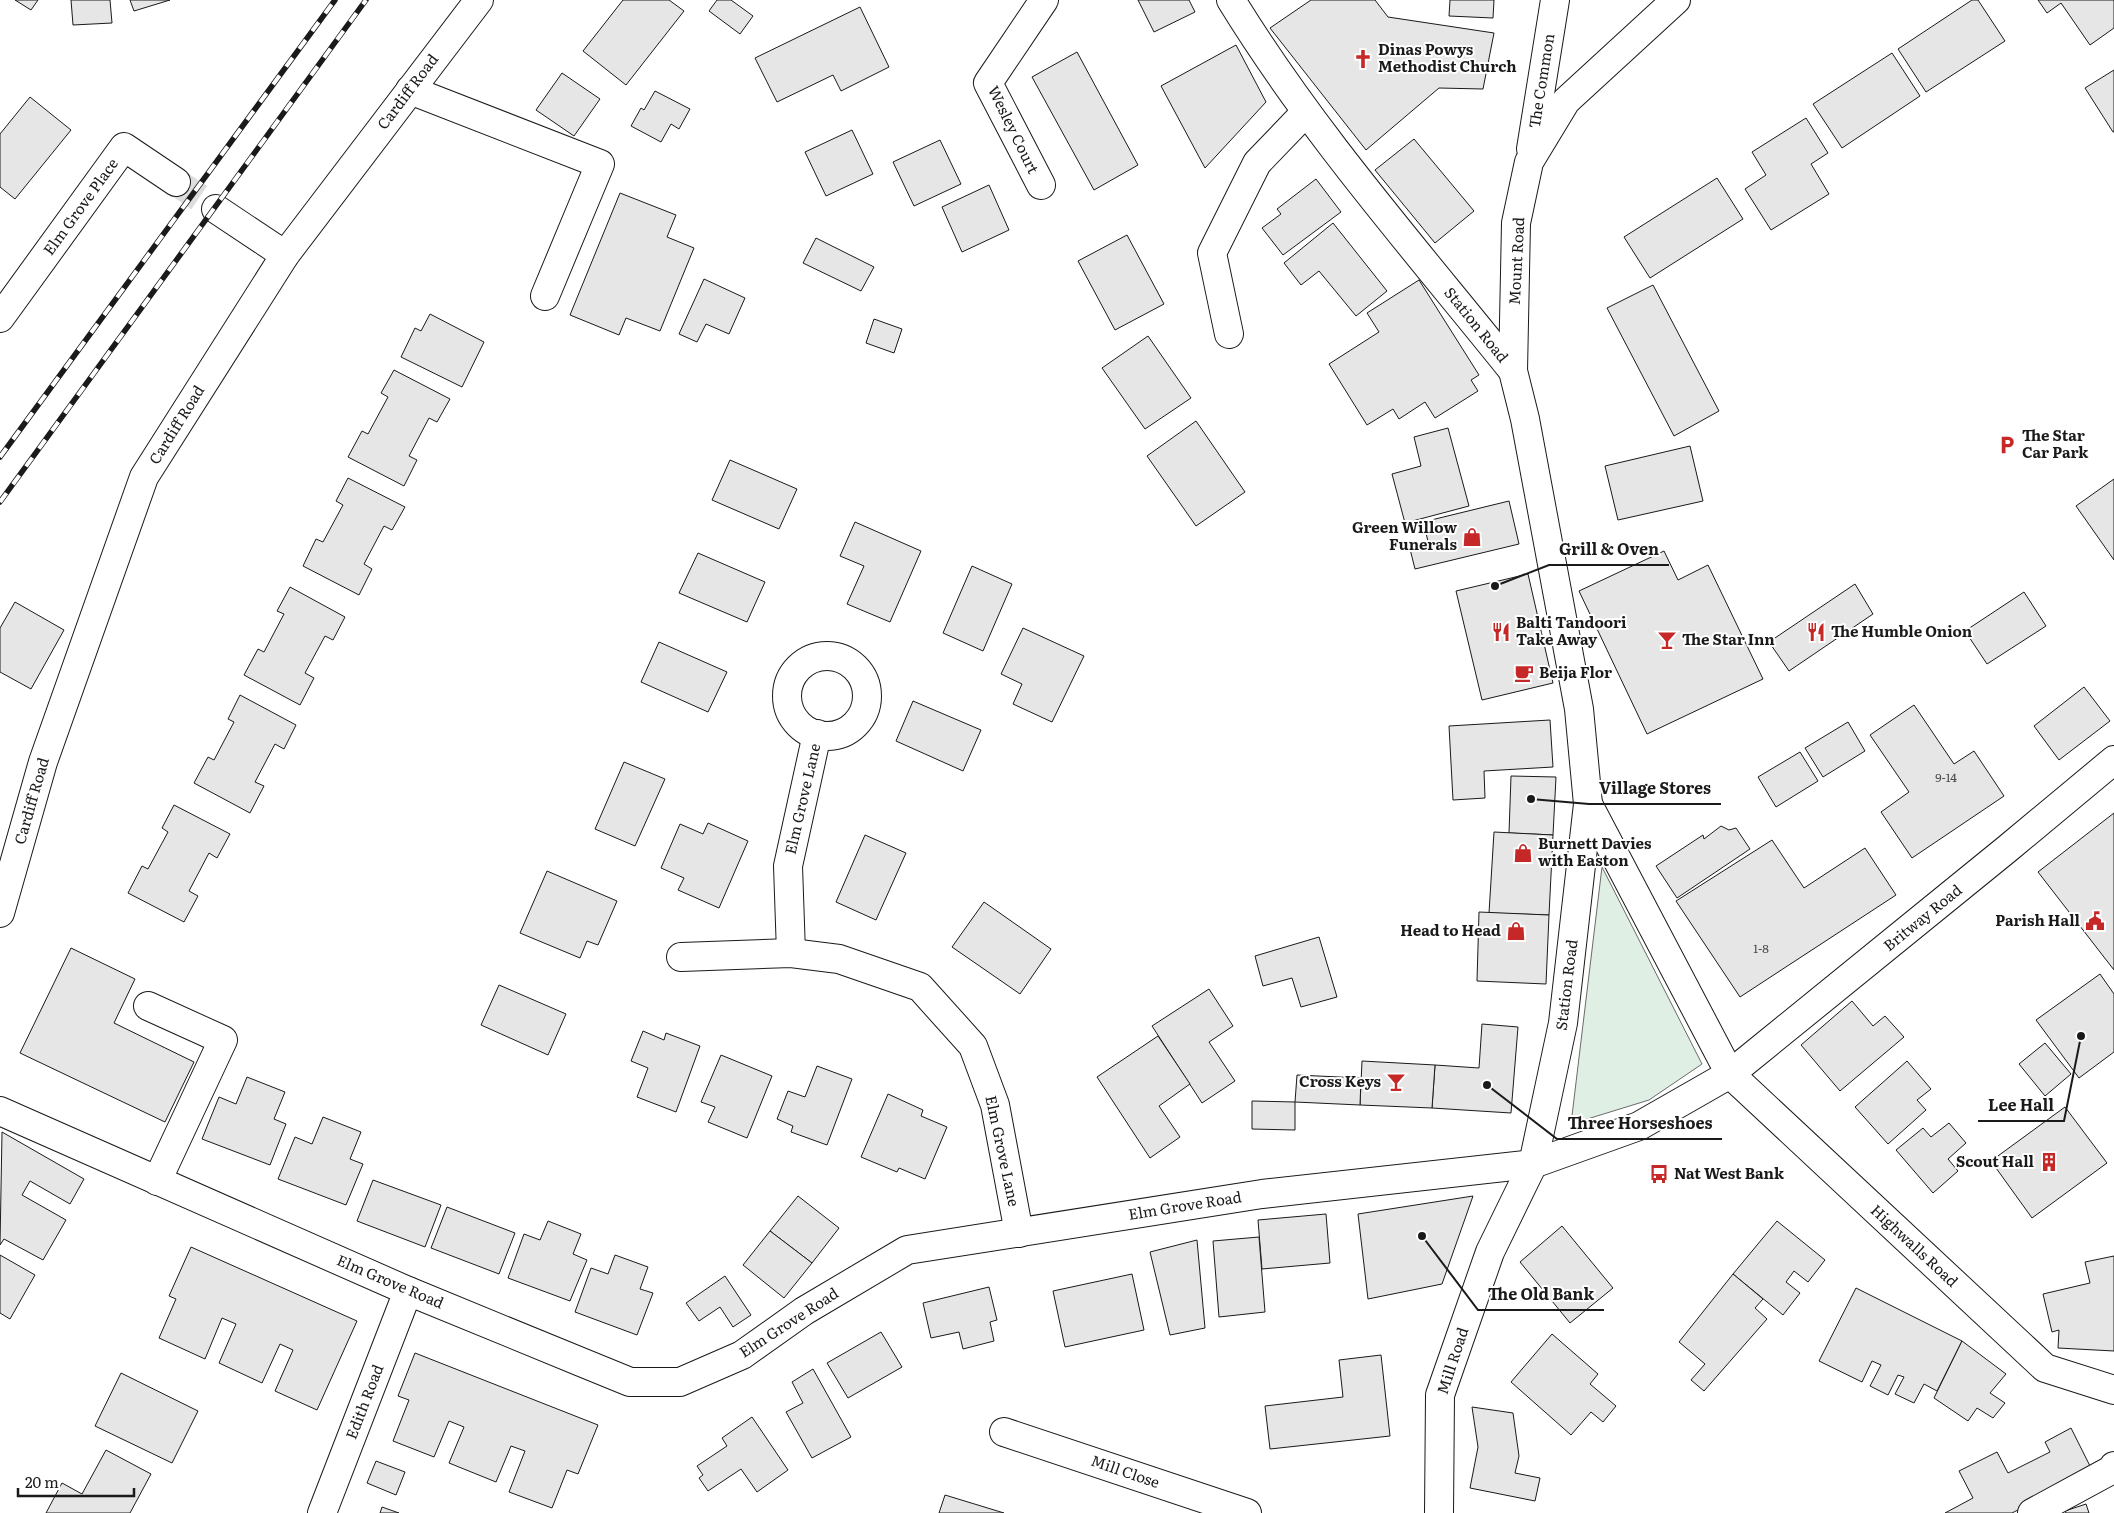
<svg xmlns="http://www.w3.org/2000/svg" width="2114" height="1513" viewBox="0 0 2114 1513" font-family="Literata,serif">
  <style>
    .green { fill: #e0efe3; stroke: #6a6a6a }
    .building { fill: #e6e6e6; stroke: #1a1a1a }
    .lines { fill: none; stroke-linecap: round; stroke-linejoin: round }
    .minor-tunnel { stroke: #ddd; stroke-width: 28; stroke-dasharray: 28 14; stroke-linecap: butt }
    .minor-casing { stroke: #1a1a1a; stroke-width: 30 }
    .major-casing { stroke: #1a1a1a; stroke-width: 30 }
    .minor { stroke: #fff; stroke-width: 28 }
    .major { stroke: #fff; stroke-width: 28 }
    .rail-casing { stroke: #1a1a1a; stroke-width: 5.5 }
    .rail { stroke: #fff; stroke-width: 4; stroke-dasharray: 11; stroke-linecap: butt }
    .labels { text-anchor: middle; stroke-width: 4; stroke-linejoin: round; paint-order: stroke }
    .number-label { font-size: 12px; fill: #4d4d4d }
    .poi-label { font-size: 15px; font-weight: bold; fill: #1a1a1a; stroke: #fff; text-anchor: start }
    .street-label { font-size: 15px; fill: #1a1a1a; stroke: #fff }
    .leader { fill: none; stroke: #1a1a1a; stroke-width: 2 }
    .callout-dot { fill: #1a1a1a; stroke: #fff; stroke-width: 2 }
    .callout-label { font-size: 16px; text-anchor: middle; font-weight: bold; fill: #1a1a1a; stroke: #fff; stroke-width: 4; stroke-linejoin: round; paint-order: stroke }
  </style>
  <rect width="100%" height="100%" fill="#fff"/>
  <path class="green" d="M1602 867 1702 1064 1649 1100 1571 1124Z"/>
  <g class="building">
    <path d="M15 0H38L31 10Z"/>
    <path d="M71 0H110L112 23 73 25Z"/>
    <path d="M130 0H170L134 11Z"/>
    <path d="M623 0H669L684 11 626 85 583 51Z"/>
    <path d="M717 0H731L753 16 740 34 709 11Z"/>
    <path d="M1138 0H1189L1195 12 1154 32Z"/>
    <path d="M1311 0H1375L1388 17 1494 33 1483 89 1439 88 1366 150 1270 28Z"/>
    <path d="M1450 0H1494L1493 18 1449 16Z"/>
    <path d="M1972 0H1978L2005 41 1926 92 1898 49Z"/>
    <path d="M2038 0H2114V28L2090 45 2061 3 2047 13Z"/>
    <path d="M860 7 889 67 841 91 833 75 777 102 755 58Z"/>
    <path d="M1236 45 1266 102 1205 168 1161 86Z"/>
    <path d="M1077 52 1138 165 1094 190 1032 77Z"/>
    <path d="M1892 53 1920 96 1842 148 1813 104Z"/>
    <path d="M2114 70V132H2113L2085 88Z"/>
    <path d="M562 73 600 99 574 136 536 110Z"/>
    <path d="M655 91 690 109 679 129 671 124 661 142 631 126 641 108 644 110Z"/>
    <path d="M30 97 71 130 15 199 0 187V134Z"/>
    <path d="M1806 118 1828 153 1811 164 1829 194 1771 230 1745 189 1766 175 1752 152Z"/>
    <path d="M852 130 873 174 826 196 805 152Z"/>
    <path d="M1414 139 1474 211 1435 243 1375 170Z"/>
    <path d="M940 140 961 184 914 206 893 162Z"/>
    <path d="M1717 178 1743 219 1650 278 1624 237Z"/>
    <path d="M1316 179 1341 212 1283 255 1262 228 1281 214 1277 209Z"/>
    <path d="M989 185 1009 230 962 252 942 207Z"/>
    <path d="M620 193 676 215 667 237 694 248 660 331 626 318 619 335 570 315Z"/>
    <path d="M1333 223 1387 291 1356 316 1319 271 1301 285 1284 263Z"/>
    <path d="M1127 235 1164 304 1115 330 1078 261Z"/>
    <path d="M816 238 874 267 861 291 803 263Z"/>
    <path d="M704 279 745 298 729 334 706 324 697 342 679 334Z"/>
    <path d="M1419 280 1479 375 1471 380 1478 391 1435 418 1425 402 1399 419 1393 409 1367 425 1329 364 1379 332 1367 313Z"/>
    <path d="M1653 285 1719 411 1674 436 1607 308Z"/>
    <path d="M430 314 484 342 462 387 401 357 415 328 421 331Z"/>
    <path d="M874 319 902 329 894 353 866 343Z"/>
    <path d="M1148 336 1191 398 1145 429 1102 368Z"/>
    <path d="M394 370 450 399 437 422 429 418 409 456 417 460 404 486 348 457 362 431 368 434 388 397 381 393Z"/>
    <path d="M1196 421 1245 492 1196 526 1147 456Z"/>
    <path d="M1448 428 1469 506 1405 523 1392 474 1421 466 1414 437Z"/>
    <path d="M1690 446 1703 501 1618 520 1605 466Z"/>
    <path d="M730 460 797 489 779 529 712 500Z"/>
    <path d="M348 478 405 507 392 530 384 526 364 564 372 569 359 595 303 566 316 539 323 542 343 505 336 501Z"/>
    <path d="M2114 479V560L2076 506Z"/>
    <path d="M1509 501 1519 544 1415 569 1410 549 1429 545 1423 522Z"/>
    <path d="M855 522 921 551 890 622 847 604 864 566 840 556Z"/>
    <path d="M1664 551 1678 580 1708 565 1763 679 1647 734 1579 591Z"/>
    <path d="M698 553 765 582 747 622 679 593Z"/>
    <path d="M972 566 1012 584 983 651 943 633Z"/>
    <path d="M1528 574 1553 683 1482 700 1456 591Z"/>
    <path d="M1855 584 1873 614 1789 671 1769 642Z"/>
    <path d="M290 587 345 617 333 640 325 636 305 673 314 678 300 705 244 675 258 649 264 652 284 614 277 611Z"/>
    <path d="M2024 592 2046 626 1987 664 1965 631Z"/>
    <path d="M15 602 64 630 31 689 0 672V628Z"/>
    <path d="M1023 628 1084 656 1052 722 1013 704 1022 684 1001 674Z"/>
    <path d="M659 642 727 672 708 712 641 682Z"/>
    <path d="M2084 687 2110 721 2059 760 2034 726Z"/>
    <path d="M240 695 296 725 284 749 275 744 255 782 264 786 250 813 194 783 208 757 214 760 234 722 228 719Z"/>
    <path d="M913 701 981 730 963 771 896 741Z"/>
    <path d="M1914 705 1954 764 1974 751 2004 796 1912 858 1881 812 1909 792 1870 735Z"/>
    <path d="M1550 720 1553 767 1484 771 1485 798 1453 800 1449 726Z"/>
    <path d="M1848 722 1865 751 1823 777 1805 748Z"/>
    <path d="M1800 752 1818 781 1776 807 1758 777Z"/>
    <path d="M624 762 665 779 635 846 595 829Z"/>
    <path d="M1511 776 1556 777 1553 835 1509 833Z"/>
    <path d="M174 805 230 834 217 858 209 853 189 891 198 896 184 922 128 893 142 866 148 869 168 832 162 828Z"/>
    <path d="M2114 813V970L2038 872Z"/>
    <path d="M708 823 748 841 719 908 678 890 684 878 661 868 680 824 703 834Z"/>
    <path d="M1721 826 1729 830 1736 828 1750 849 1677 898 1656 866 1703 835 1704 839Z"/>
    <path d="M1494 832 1553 835 1549 915 1489 913Z"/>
    <path d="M865 835 906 853 876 920 836 902Z"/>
    <path d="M1772 840 1804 888 1865 848 1896 895 1740 997 1676 901Z"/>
    <path d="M547 871 617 901 598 945 587 941 580 958 520 933Z"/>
    <path d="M984 902 1051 949 1020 994 952 947Z"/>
    <path d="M1479 912 1549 915 1546 984 1477 981Z"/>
    <path d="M1319 937 1337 997 1301 1007 1292 978 1263 986 1255 956Z"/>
    <path d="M71 948 135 979 114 1023 194 1062 165 1122 20 1053Z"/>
    <path d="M2100 974 2114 994V1052L2079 1078 2036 1020Z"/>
    <path d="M499 985 566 1014 548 1055 481 1025Z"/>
    <path d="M1209 989 1233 1026 1209 1042 1235 1081 1202 1103 1152 1026Z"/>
    <path d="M1852 1001 1873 1026 1885 1016 1904 1037 1840 1091 1801 1045Z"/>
    <path d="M1482 1024 1518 1027 1511 1113 1432 1108 1435 1065 1479 1068Z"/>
    <path d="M643 1031 664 1040 666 1033 700 1046 676 1112 637 1097 648 1068 631 1061Z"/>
    <path d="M1158 1036 1190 1084 1159 1106 1180 1137 1150 1158 1097 1077Z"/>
    <path d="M2045 1043 2071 1074 2045 1096 2019 1064Z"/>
    <path d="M721 1055 772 1076 747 1138 708 1122 715 1107 701 1102Z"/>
    <path d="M1362 1061 1435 1065 1432 1108 1360 1105Z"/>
    <path d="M1907 1061 1931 1089 1917 1100 1926 1110 1888 1144 1855 1107Z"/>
    <path d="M817 1066 852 1079 827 1145 791 1132 793 1126 777 1119 788 1091 805 1097Z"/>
    <path d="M1297 1075 1361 1078 1360 1105 1295 1102Z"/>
    <path d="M247 1077 285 1092 274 1119 286 1124 270 1165 202 1139 219 1097 236 1104Z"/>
    <path d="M888 1094 923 1110 921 1116 947 1127 925 1179 899 1168 897 1172 861 1157Z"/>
    <path d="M1252 1101 1295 1102V1130L1252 1129Z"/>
    <path d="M2065 1107 2107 1163 2032 1218 1991 1161Z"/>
    <path d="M323 1117 361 1132 350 1159 363 1164 346 1205 278 1179 295 1137 312 1144Z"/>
    <path d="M1949 1123 1966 1143 1948 1159 1958 1171 1933 1193 1896 1150 1923 1128 1931 1137Z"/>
    <path d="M2 1132 84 1179 70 1204 30 1181 22 1195 66 1220 43 1260 4 1239 0 1245Z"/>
    <path d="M373 1180 441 1205 425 1247 357 1221Z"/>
    <path d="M798 1196 839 1228 812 1263 770 1231Z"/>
    <path d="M1473 1196 1442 1284 1368 1299 1358 1214Z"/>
    <path d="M447 1207 515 1233 499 1274 431 1248Z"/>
    <path d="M1326 1214 1330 1263 1262 1269 1258 1220Z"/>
    <path d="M548 1221 581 1234 573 1254 587 1260 570 1301 508 1278 524 1234 540 1240Z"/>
    <path d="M1777 1221 1825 1260 1808 1282 1794 1271 1786 1282 1800 1293 1783 1315 1733 1274Z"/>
    <path d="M1562 1226 1613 1288 1570 1323 1520 1262Z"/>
    <path d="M770 1231 812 1263 784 1298 743 1265Z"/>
    <path d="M1259 1237 1265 1312 1219 1317 1213 1241Z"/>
    <path d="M1197 1240 1205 1328 1170 1335 1150 1252Z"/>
    <path d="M191 1247 357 1321 317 1410 275 1391 293 1350 280 1344 262 1383 219 1363 236 1324 222 1318 205 1359 159 1338 176 1299 169 1296Z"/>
    <path d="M0 1255 35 1275 10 1319 0 1313Z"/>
    <path d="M615 1255 648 1267 640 1289 653 1293 637 1335 575 1312 591 1268 608 1274Z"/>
    <path d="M2114 1256V1351L2058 1348 2059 1330 2052 1332 2043 1294 2090 1283 2085 1262Z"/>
    <path d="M1132 1274 1144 1330 1065 1347 1053 1291Z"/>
    <path d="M1733 1274 1763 1299 1755 1308 1767 1319 1704 1391 1691 1380 1705 1364 1679 1342Z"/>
    <path d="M725 1276 751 1315 733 1327 720 1307 699 1321 686 1303Z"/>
    <path d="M989 1287 997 1320 990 1322 994 1341 963 1349 959 1332 931 1338 923 1303Z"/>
    <path d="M1856 1288 1962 1341 1937 1391 1924 1384 1914 1403 1895 1394 1904 1377 1898 1375 1888 1395 1870 1386 1881 1365 1872 1361 1862 1382 1819 1361Z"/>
    <path d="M881 1332 902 1367 848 1398 827 1363Z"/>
    <path d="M1552 1334 1598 1374 1590 1384 1616 1406 1603 1422 1591 1412 1571 1435 1511 1382Z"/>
    <path d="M1962 1341 2006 1374 1990 1393 2005 1403 1993 1418 1977 1408 1968 1421 1934 1398Z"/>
    <path d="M415 1353 598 1425 578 1474 567 1470 552 1508 509 1492 525 1451 511 1446 496 1482 449 1463 464 1427 449 1421 434 1457 393 1441 409 1400 398 1396Z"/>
    <path d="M1381 1355 1390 1436 1270 1449 1265 1406 1343 1397 1339 1360Z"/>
    <path d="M813 1369 851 1437 812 1458 786 1412 803 1403 792 1382Z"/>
    <path d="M121 1373 198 1411 172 1463 95 1426Z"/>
    <path d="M1472 1407 1513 1413 1519 1456 1515 1473 1540 1478 1535 1501 1470 1488 1478 1447Z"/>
    <path d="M752 1417 788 1470 757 1492 741 1469 708 1491 699 1478 703 1475 697 1466 727 1446 722 1438Z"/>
    <path d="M2071 1428 2093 1472 2012 1513H1945L1973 1498 1959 1471 1997 1452 2008 1473 2050 1452 2045 1442Z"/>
    <path d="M106 1450 151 1474 130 1513H46L62 1483 82 1494Z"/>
    <path d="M376 1461 405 1472 396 1495 367 1483Z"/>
    <path d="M945 1495 1004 1513H939Z"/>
    <path d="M2086 1504 2089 1513H2066L2065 1511Z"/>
    <path d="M382 1507 399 1513H380Z"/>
  </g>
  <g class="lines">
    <path class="minor-tunnel" d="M176 182 216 209"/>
    <g class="minor-casing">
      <g id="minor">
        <path d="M1231 0C1312 132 1416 250 1513 371L1525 419 1579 709 1588 804 1563 1023 1533 1164 1490 1252 1440 1395 1439 1513"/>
        <path d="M410 90 600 164 545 296"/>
        <path d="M1531 149 1555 0"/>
        <path d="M1041 185 988 83 1044 0"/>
        <path d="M216 209 285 255"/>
        <path d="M0 318 124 147 176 182"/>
        <path d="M1229 334 1212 253 1257 163 1305 113"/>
        <path d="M1513 371 1516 223 1529 162 1566 101 1676 0"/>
        <circle cx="827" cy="696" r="40"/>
        <path d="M1588 804 1730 1074 2045 1368 2114 1390"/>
        <path d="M791 953 788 866 817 734"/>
        <path d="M681 957 791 953 839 959 920 987 973 1046 995 1105 1019 1233"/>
        <path d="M148 1006 223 1040 157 1181"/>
        <path d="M0 1111 408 1291 581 1362 630 1382H680L742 1355 804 1311 907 1250 1262 1194 1533 1164 1639 1126 1730 1074 2007 849 2114 760"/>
        <path d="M1004 1432 1247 1513"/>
        <path d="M322 1513 408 1291"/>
        <path d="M2032 1513 2113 1469 2114 1466"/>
      </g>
    </g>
    <g class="major-casing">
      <path id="major" d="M0 913 43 762 144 477 285 255 479 0"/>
    </g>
    <use href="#minor" class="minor"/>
    <use href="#major" class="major"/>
    <g class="rail-casing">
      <g id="rail">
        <path d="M0 457 335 0"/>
        <path d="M0 502 366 0"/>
      </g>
    </g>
    <use href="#rail" class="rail"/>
  </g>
  <defs>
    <g id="church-bare" transform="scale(1.5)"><path d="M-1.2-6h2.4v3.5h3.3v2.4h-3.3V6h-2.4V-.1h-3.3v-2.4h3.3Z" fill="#c62828" stroke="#fff" stroke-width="2.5" paint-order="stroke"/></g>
    <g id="parking-bare" transform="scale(1.5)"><path d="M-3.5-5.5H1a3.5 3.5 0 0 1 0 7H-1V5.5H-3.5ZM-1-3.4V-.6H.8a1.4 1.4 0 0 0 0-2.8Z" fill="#c62828" stroke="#fff" stroke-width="2.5" paint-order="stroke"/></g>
    <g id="shop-bare" transform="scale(1.5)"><path d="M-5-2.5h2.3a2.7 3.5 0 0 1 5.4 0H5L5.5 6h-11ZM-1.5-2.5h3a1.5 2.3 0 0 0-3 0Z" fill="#c62828" stroke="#fff" stroke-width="2.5" paint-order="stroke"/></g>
    <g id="restaurant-bare" transform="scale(1.5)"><path d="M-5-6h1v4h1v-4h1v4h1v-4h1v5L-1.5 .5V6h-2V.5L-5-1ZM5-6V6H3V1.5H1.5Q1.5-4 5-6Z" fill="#c62828" stroke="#fff" stroke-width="2.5" paint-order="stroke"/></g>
    <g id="bar-bare" transform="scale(1.5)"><path d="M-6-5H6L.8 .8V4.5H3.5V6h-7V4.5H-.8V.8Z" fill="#c62828" stroke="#fff" stroke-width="2.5" paint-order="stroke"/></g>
    <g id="cafe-bare" transform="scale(1.5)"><path d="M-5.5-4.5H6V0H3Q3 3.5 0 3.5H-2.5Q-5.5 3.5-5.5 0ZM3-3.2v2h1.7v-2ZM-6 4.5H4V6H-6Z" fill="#c62828" stroke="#fff" stroke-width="2.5" paint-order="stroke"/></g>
    <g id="civic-bare" transform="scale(1.5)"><path d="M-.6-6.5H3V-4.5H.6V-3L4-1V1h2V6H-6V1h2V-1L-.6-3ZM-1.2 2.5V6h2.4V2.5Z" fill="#c62828" stroke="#fff" stroke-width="2.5" paint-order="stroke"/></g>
    <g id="building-bare" transform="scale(1.5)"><path d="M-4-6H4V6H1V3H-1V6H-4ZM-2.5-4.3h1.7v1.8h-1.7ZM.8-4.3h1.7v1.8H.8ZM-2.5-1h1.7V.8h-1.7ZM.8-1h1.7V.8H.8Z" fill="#c62828" stroke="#fff" stroke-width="2.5" paint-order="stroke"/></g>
    <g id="bus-bare" transform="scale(1.5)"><path d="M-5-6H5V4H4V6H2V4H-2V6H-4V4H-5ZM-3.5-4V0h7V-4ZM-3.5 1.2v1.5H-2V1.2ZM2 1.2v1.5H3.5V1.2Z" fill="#c62828" stroke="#fff" stroke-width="2.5" paint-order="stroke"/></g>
  </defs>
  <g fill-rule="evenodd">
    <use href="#church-bare" x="1363" y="59"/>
    <use href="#parking-bare" x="2007" y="445"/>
    <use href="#shop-bare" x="1472" y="537"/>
    <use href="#restaurant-bare" x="1501" y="632"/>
    <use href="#restaurant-bare" x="1816" y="632"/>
    <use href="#bar-bare" x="1667" y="640"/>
    <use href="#cafe-bare" x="1524" y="673"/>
    <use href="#shop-bare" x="1523" y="853"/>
    <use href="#civic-bare" x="2095" y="921"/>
    <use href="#shop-bare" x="1516" y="931"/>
    <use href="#bar-bare" x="1396" y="1082"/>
    <use href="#building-bare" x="2049" y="1162"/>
    <use href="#bus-bare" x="1659" y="1174"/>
  </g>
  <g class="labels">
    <g class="number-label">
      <text x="1946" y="782">9-14</text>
      <text x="1761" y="953">1-8</text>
    </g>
    <g class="poi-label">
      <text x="1378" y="55">Dinas Powys<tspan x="1378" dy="17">Methodist Church</tspan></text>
      <text x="2022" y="441">The Star<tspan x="2022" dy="17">Car Park</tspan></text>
      <text x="1457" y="533" text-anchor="end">Green Willow<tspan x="1457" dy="17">Funerals</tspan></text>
      <text x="1516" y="628">Balti Tandoori<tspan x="1516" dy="17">Take Away</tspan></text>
      <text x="1831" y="637">The Humble Onion</text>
      <text x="1682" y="645">The Star Inn</text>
      <text x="1539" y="678">Beija Flor</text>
      <text x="1538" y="849">Burnett Davies<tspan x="1538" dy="17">with Easton</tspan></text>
      <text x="2080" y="926" text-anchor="end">Parish Hall</text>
      <text x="1501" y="936" text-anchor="end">Head to Head</text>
      <text x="1381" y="1087" text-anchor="end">Cross Keys</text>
      <text x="2034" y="1167" text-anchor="end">Scout Hall</text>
      <text x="1674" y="1179">Nat West Bank</text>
    </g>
    <g class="street-label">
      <text transform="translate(1542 81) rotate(-81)" y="5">The Common</text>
      <text transform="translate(408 92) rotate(-53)" y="5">Cardiff Road</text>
      <text transform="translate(1013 130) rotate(64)" y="5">Wesley Court</text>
      <text transform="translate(81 207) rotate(-54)" y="5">Elm Grove Place</text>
      <text transform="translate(1517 261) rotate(-87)" y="5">Mount Road</text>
      <text transform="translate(1476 325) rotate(51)" y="5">Station Road</text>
      <text transform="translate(177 425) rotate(-58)" y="5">Cardiff Road</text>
      <text transform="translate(803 799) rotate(-77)" y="5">Elm Grove Lane</text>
      <text transform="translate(32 801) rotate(-74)" y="5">Cardiff Road</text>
      <text transform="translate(1923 918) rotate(-39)" y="5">Britway Road</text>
      <text transform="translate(1567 985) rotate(-83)" y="5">Station Road</text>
      <text transform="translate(1002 1151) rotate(78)" y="5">Elm Grove Lane</text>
      <text transform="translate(1185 1206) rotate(-9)" y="5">Elm Grove Road</text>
      <text transform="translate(1914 1246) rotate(43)" y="5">Highwalls Road</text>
      <text transform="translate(390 1282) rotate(23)" y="5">Elm Grove Road</text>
      <text transform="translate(789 1323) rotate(-33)" y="5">Elm Grove Road</text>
      <text transform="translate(1453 1361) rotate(-72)" y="5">Mill Road</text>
      <text transform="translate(365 1402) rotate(-69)" y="5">Edith Road</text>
      <text transform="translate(1125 1472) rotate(19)" y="5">Mill Close</text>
    </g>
  </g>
  <path class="leader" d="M1495 586L1549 565H1669M1531 799L1589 804H1721M2081 1036L2064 1121H1978M1487 1085L1557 1139H1722M1422 1236L1478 1310H1604"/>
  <g class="callout-dot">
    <circle cx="1495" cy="586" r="5"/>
    <circle cx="1531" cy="799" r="5"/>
    <circle cx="2081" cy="1036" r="5"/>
    <circle cx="1487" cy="1085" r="5"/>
    <circle cx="1422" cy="1236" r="5"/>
  </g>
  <g class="callout-label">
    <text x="1609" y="555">Grill &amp; Oven</text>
    <text x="1655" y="794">Village Stores</text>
    <text x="2021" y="1111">Lee Hall</text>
    <text x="1640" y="1129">Three Horseshoes</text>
    <text x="1541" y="1300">The Old Bank</text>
  </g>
  <path d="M18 1488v8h116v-8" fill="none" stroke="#1a1a1a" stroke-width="2.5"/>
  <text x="25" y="1488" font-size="15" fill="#1a1a1a" stroke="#ffffff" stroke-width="4" paint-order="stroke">20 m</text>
</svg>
